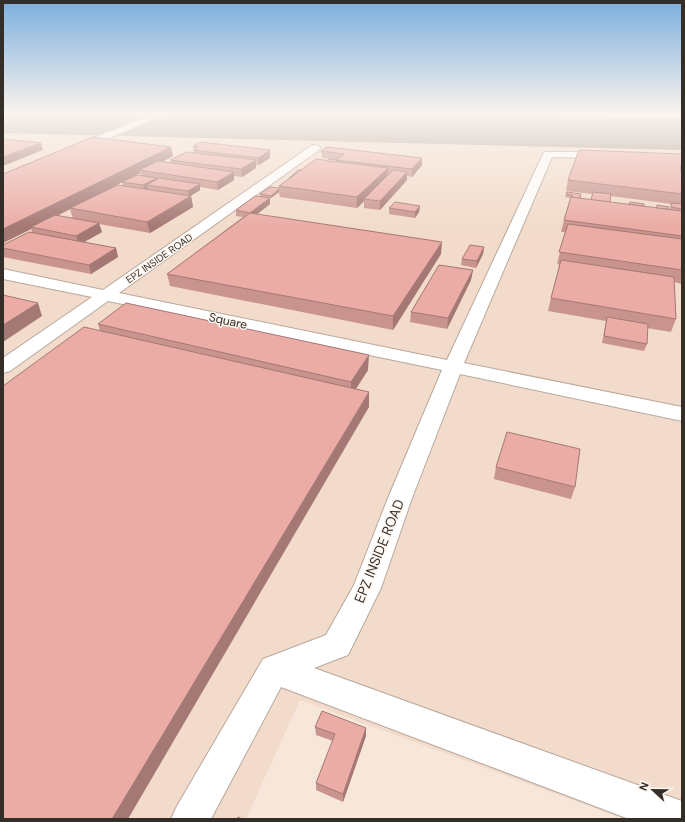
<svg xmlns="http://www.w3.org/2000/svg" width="685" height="822" viewBox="0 0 685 822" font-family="'DM Sans',sans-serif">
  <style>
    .built { fill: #f2dbca }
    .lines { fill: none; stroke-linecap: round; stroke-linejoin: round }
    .runway { fill: #a3978e; fill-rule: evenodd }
    .minor-casing { stroke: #b8a89d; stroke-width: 2 }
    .minor { fill: #fff; fill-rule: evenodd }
    .wall { fill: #c9948e; fill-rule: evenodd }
    .shaded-wall { fill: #a47874 }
    .building { fill: #eaaca5; stroke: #a47874 }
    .labels { text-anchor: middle; stroke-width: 3; stroke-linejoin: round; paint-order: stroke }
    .far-street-label { font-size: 10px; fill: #342e29; stroke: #fdf6f1 }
    .street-label { font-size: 12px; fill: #342e29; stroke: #fdf6f1 }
    .near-street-label { font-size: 14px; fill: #342e29; stroke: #fdf6f1 }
  </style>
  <rect width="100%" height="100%" fill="#f7e7da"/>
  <path class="built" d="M3 113H600L602 115 682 116V819H624L300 700 246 819H3Z"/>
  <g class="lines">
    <path class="runway" d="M3 113H439L682 118V150L3 133Z"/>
    <g class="minor-casing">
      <g id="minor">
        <path d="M157 113H168L78 151H70L69 149 70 147Z"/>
        <path d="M559 113H682V118L563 116Z"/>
        <path d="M315 145 319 146 320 148 319 150 119 293 447 360 544 152H606L611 155 606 158 552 157 464 363 682 407V421L460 374 412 498 381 588 348 655 314 668 679 800 682 801V819H629L281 687 211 819H171L177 806 263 659 326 635 354 585 388 498 442 370 108 301 10 371 3 373V358L92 297 3 279V269L103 290 311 146Z"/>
      </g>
    </g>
    <use href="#minor" class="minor"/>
  </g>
  <g class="wall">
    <path d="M193 146 270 158 259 165H256V168L242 177 234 176V180L218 190 200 187V190L190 196H191L193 207 150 233 99 224 102 232 84 242 116 248 118 257 91 274 3 257V245L32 232 31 229 3 243V174L171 147 173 156 162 162 171 163 170 160 194 152ZM140 173 141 176 124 181ZM122 182 123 185 112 188ZM70 209 73 219 57 216Z"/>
    <path d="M327 147 422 165 412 177 407 176V180L380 210 364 208V201L357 208 280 197 279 192 271 198 260 197V194L279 188V186L289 179V178L301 170 327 161 329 159 322 158 321 151Z"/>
    <path d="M682 154V284L674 282 676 319 671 332 647 328V344L644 351 602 343 606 321 548 311 551 298 560 265 557 264 565 232H561L564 220 570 198 565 197 566 194H581L580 198 591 200 593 194 566 191 568 180ZM611 196 671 204 670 209 657 205 656 208 609 202Z"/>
    <path d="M270 198V204L257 214 441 254 393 330 170 286 167 274 243 217 236 216V210Z"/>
    <path d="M420 206 419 212 415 218 389 214V208Z"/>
    <path d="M484 247 483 254 476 268 461 265 462 259Z"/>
    <path d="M473 270 471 280 447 329 410 322 411 312Z"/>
    <path d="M98 324 368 370 356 389 369 407 100 331Z"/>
    <path d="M496 467 575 487 571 499 494 479Z"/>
    <path d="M315 727 366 728V736L343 802 316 790V783L333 741 316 735Z"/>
  </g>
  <g class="shaded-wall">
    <path d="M41 143 43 150 3 166V157Z"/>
    <path d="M171 147 173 156 145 171 139 170 140 173 71 208H70V209L33 228 31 227V229L3 243V229Z"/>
    <path d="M270 150V158L259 165 258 158Z"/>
    <path d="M422 158V165L412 177V169Z"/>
    <path d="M256 160V168L242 177 241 169Z"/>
    <path d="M388 168 387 178 364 199V201L357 208V197Z"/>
    <path d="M234 172V180L218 190 217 182Z"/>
    <path d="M407 172V180L380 210V201Z"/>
    <path d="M157 178 158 184 147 185 148 189 144 191 143 185Z"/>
    <path d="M200 184V190L189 197 188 191Z"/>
    <path d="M279 189V192L271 198V196Z"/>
    <path d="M191 196 193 207 150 233 147 222Z"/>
    <path d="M270 198V204L251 219 250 213Z"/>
    <path d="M420 206 419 212 415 218V212Z"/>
    <path d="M99 223 102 232 79 245 76 236Z"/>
    <path d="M442 242 441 254 393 330V316Z"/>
    <path d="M484 247 483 254 476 268 477 261Z"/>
    <path d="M116 248 118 257 91 274 89 265Z"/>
    <path d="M473 270 471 280 447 329 448 318Z"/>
    <path d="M38 303 42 316 3 342V325Z"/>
    <path d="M369 355 368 370 351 396V382Z"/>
    <path d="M369 392V407L128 819H112Z"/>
    <path d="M366 728V736L343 802V794Z"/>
  </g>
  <g class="building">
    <path d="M93 137 171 147 3 229V174Z"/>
    <path d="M3 139 41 143 3 157Z"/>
    <path d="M201 142 270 150 258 158 194 150 199 147 193 146Z"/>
    <path d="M327 147 422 158 412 169 336 160 344 154 321 151Z"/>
    <path d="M579 150 682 154V166H680L682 175V194L568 180Z"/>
    <path d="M187 152 256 160 241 169 170 160Z"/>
    <path d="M316 159 388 168 357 197 279 186Z"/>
    <path d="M329 159 337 160 336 162 327 161Z"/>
    <path d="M158 161 234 172 217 182 139 170Z"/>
    <path d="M298 170H301L290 178H289Z"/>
    <path d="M393 170 407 172 380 201 364 199Z"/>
    <path d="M137 175 157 178 143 185 122 182Z"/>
    <path d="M159 178 200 184 188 191 147 185Z"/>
    <path d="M118 185 191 196 147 222 70 208Z"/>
    <path d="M270 187 279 188V189L271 196 260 194Z"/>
    <path d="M567 192 581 194 580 198 572 197V195L566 194Z"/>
    <path d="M593 192 611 194 610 202 591 200Z"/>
    <path d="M255 196 270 198 250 213 236 210Z"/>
    <path d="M571 197 682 211V236L564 220Z"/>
    <path d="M395 202 420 206 415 212 389 208Z"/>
    <path d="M630 202 644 204V206L629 204Z"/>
    <path d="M671 203 682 204V209L671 207Z"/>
    <path d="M657 205 669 207 668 209 657 208Z"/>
    <path d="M250 213 442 242 393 316 167 274Z"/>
    <path d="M55 215 99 223 76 236 31 227Z"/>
    <path d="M568 224 682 239V270L559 252Z"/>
    <path d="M29 232 116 248 89 265 3 248V245Z"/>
    <path d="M470 245 484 247 477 261 462 259Z"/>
    <path d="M561 260 674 277 676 319 551 298Z"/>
    <path d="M439 265 473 270 448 318 411 312Z"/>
    <path d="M3 295 38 303 3 325Z"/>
    <path d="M126 303 369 355 351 382 98 324Z"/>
    <path d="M607 317 648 324 647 344 604 336Z"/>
    <path d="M84 327 369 392 112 819H3V386Z"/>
    <path d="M507 432 580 449 575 487 496 467Z"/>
    <path d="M322 711 366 728 343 794 316 783 335 734 315 727Z"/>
    <path d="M238 817 242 819H237Z"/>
  </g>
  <linearGradient id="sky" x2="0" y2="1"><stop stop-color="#7cafde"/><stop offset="0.5" stop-color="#fbf4ee"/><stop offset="1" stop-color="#fbf4ee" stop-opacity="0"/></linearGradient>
  <rect width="685" height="228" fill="url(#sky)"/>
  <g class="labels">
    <g class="far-street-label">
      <text transform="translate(159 258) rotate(-35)" y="4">EPZ INSIDE ROAD</text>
    </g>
    <g class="street-label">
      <text transform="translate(228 321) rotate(12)" y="4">Square</text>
    </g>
    <g class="near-street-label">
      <text transform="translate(379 551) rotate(-68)" y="5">EPZ INSIDE ROAD</text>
    </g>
  </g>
  <rect width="685" height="822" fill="none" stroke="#342e29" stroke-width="8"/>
  <g transform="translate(653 790) rotate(292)" stroke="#fdf6f1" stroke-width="3" paint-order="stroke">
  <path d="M0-3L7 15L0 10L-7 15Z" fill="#342e29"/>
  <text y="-6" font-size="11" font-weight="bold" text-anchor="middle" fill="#342e29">N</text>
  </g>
</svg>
